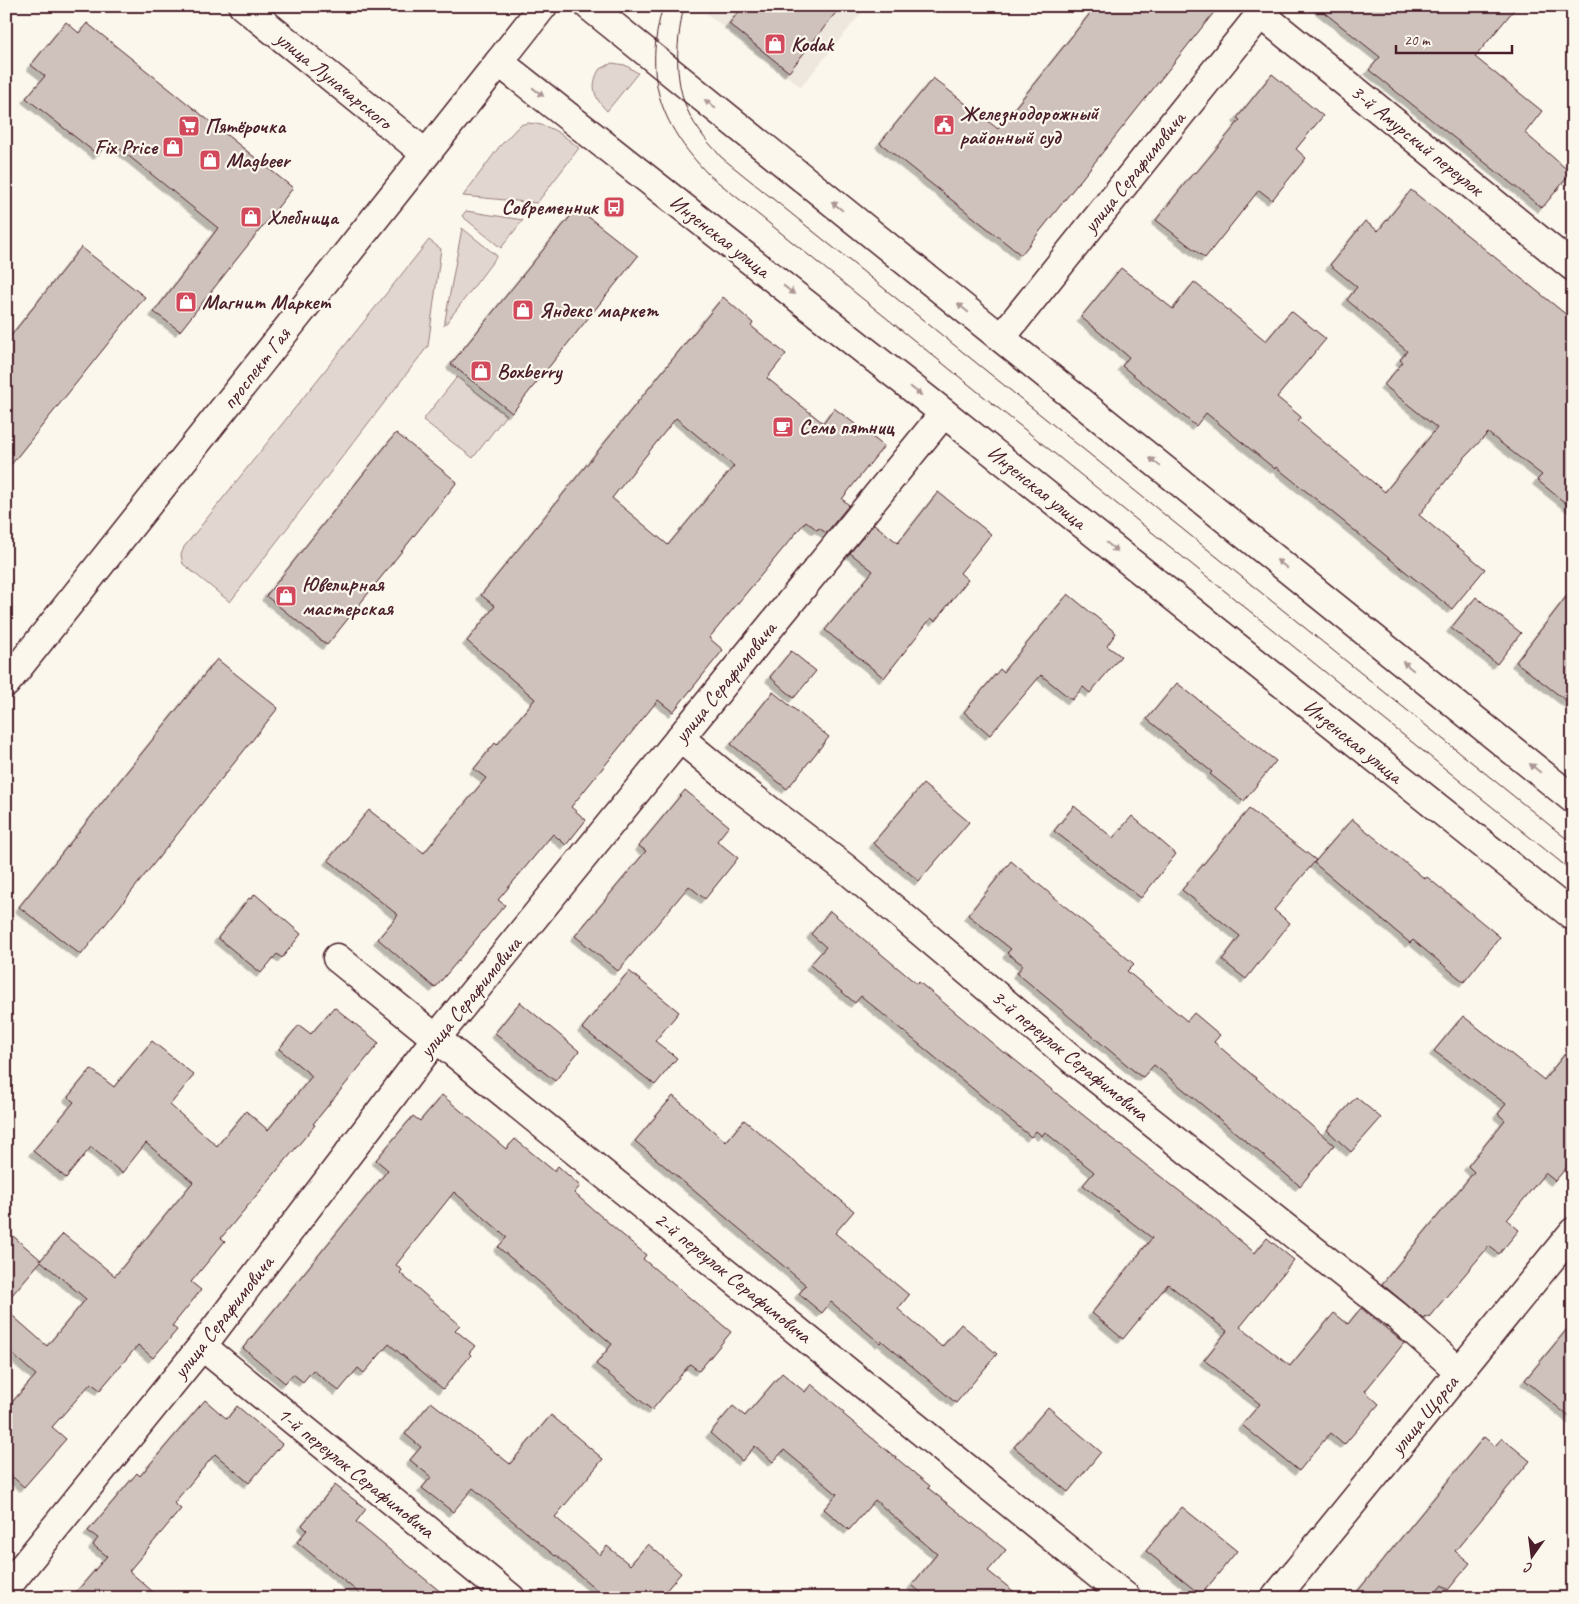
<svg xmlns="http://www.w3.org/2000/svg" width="1579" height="1604" viewBox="0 0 1579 1604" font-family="Caveat,sans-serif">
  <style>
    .built { fill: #eee7de }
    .green { fill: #e2d7d0; stroke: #967b7e }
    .building { fill: #cfc2bc; stroke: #4a1f2b; fill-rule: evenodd; filter: url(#shadow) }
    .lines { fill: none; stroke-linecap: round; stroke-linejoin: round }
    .street-casing { stroke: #4a1f2b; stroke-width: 31 }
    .secondary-casing { stroke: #4a1f2b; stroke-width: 31 }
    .primary-casing { stroke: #4a1f2b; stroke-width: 31 }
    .street { stroke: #fbf7ec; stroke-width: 28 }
    .secondary { stroke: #fbf7ec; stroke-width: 28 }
    .primary { stroke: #fbf7ec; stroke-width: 28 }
    .tram { stroke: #4a1f2b; stroke-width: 1 }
    .oneway { fill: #ab9695 }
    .labels { text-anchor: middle; stroke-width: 4.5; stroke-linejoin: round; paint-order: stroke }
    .poi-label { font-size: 21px; font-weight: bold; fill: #4a1f2b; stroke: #fbf7ec; text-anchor: start }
    .street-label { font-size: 21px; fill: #4a1f2b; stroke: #fbf7ec }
  </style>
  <defs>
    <filter id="shadow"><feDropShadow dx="-4.5" dy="4.5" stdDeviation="0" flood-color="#0004"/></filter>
  </defs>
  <rect width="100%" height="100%" fill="#fbf7ec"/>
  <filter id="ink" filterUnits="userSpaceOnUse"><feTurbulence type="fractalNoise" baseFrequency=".02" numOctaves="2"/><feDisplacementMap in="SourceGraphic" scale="10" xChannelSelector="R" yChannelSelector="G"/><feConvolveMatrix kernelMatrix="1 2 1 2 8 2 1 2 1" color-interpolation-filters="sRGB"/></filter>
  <g filter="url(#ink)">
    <path class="built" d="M713 6H867L801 87 707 14Z"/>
    <g class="green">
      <path d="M612 63 625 65 638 73 607 111C594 98 590 86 599 70Z"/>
      <path d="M528 123C550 124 563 135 579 148L537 203 463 196 499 147 520 125Z"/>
      <path d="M466 211 523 220 501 248 462 216Z"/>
      <path d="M462 228 497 256 444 326Z"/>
      <path d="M429 240 441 249 428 346 230 602 183 564 181 555 184 547Z"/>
      <path d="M457 377 506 415 473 458 423 420Z"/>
    </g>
    <g class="building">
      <path d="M743 6H841L789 72 729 24Z"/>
      <path d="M1096 6H1219L1021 255 880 143 933 78 998 129Z"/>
      <path d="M1316 6H1517L1475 57 1542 111 1525 133 1571 173 1542 208 1369 70 1380 57Z"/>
      <path d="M66 22 79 33 87 23 293 188 180 331 154 312 218 228 109 140 98 155 26 98 45 76 31 65Z"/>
      <path d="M1272 74 1323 116 1296 149 1306 158 1272 200 1259 190 1205 258 1156 220 1194 172 1196 173 1240 120 1237 118Z"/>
      <path d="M1411 190 1573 320V509L1537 480 1542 475 1488 433 1464 458 1419 515 1485 569 1452 609 1276 467 1275 469 1206 413 1196 426 1122 366 1129 357 1081 317 1121 268 1173 309 1194 282 1266 341 1291 311 1326 339 1277 397 1301 417 1298 421 1385 492 1437 428 1384 385 1403 362 1400 360 1407 351 1347 300 1357 287 1330 265 1365 221 1378 231Z"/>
      <path d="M577 208 638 256 512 413 451 364Z"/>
      <path d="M81 247 145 297 6 471V342Z"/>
      <path d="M723 297 753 323 751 326 786 354 767 378 823 423 834 408 884 446 842 499 849 505 826 533 819 528 817 530 806 521 709 638 723 650 673 712 658 700 571 807 586 820 566 845 553 834 498 900 505 905 435 988 378 939 398 915 328 860 369 810 424 853 486 778 474 769 495 743 497 745 535 699 467 641 495 606 481 595ZM676 418 734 466 668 545 612 498Z"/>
      <path d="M396 433 457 482 327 645 266 596Z"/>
      <path d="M938 492 991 534 960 573 968 580 935 621 931 618 884 678 825 630 873 571 850 553 874 524 898 543Z"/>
      <path d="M1573 588V706L1516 662Z"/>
      <path d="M1068 594 1116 633 1107 646 1121 656 1090 693 1083 687 1072 700 1041 675 990 735 964 712 1000 669 1003 672Z"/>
      <path d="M1476 597 1521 633 1497 664 1451 628Z"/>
      <path d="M791 651 816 671 794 698 770 677Z"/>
      <path d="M217 659 278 708 81 955 19 907Z"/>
      <path d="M1177 683 1276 761 1244 801 1210 774 1212 772 1147 719Z"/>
      <path d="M773 692 829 737 787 789 731 744Z"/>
      <path d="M923 784 969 822 919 881 873 843Z"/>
      <path d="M685 790 729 826 717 841 738 858 705 899 689 886 618 971 575 936 646 851 639 846Z"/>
      <path d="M1074 806 1113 838 1132 816 1176 854 1141 898 1054 831Z"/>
      <path d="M1249 809 1316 860 1274 910 1290 923 1246 979 1222 960 1240 936 1182 890Z"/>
      <path d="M1352 819 1425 879 1427 877 1500 937 1464 982 1413 940 1410 943 1314 863Z"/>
      <path d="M1011 861 1134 964 1127 971 1187 1021 1194 1013 1220 1035 1214 1042 1334 1145 1300 1186 1154 1065 1143 1077 1139 1075 1017 973 1023 965 1007 953 1011 949 968 915Z"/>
      <path d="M255 894 301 934 282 958 277 954 261 973 218 938 249 898 251 899Z"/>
      <path d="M830 911 917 984 919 982 1004 1053 1005 1052 1098 1127V1128L1195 1203 1255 1253 1267 1238 1294 1260 1240 1327 1290 1366 1334 1313 1348 1324 1361 1308 1404 1343 1365 1391 1379 1404 1344 1445 1330 1433 1299 1471 1242 1425 1260 1404 1204 1360 1227 1331 1168 1284 1123 1339 1092 1313 1152 1238 1083 1185 1094 1172 1045 1132 1042 1136 1036 1131 1031 1137 861 996 855 1003 810 965 826 947 811 934Z"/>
      <path d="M629 971 679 1012 655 1041 677 1058 655 1085 582 1028Z"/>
      <path d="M520 1002 579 1051 555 1081 495 1033Z"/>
      <path d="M334 1007 379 1043 313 1124 315 1125 221 1238 225 1241 191 1282 201 1290 172 1326 177 1330 153 1358 138 1345 100 1390 91 1383 52 1427 66 1439 24 1487 6 1471V1409L36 1375 6 1349V1310L47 1346 86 1299 41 1261 6 1302V1230L41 1260 63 1234 115 1276 193 1182 146 1143 122 1173 91 1147 66 1178 33 1151 74 1102 68 1097 91 1069 114 1087 152 1041 194 1075 170 1105 217 1146 246 1111 268 1130 312 1076 279 1049 299 1025 311 1034Z"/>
      <path d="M1463 1016 1544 1080 1573 1044V1160L1555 1181 1545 1173 1507 1220 1519 1230 1499 1254 1489 1246 1429 1317 1427 1316 1424 1319 1382 1284 1474 1172 1468 1166 1505 1120 1498 1114 1506 1104 1434 1051Z"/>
      <path d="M442 1095 506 1149 515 1139 554 1171 558 1166 580 1186 574 1193 646 1255 643 1259 731 1332 699 1371 690 1364 652 1410 596 1364 612 1344 498 1247 507 1237 454 1192 396 1265 402 1270 400 1273 460 1325 455 1330 475 1346 469 1353 471 1355 443 1389 389 1344 364 1373 358 1368 339 1391 313 1370 303 1382 293 1374 285 1383 243 1348 388 1170 376 1160 413 1116 420 1121Z"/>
      <path d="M673 1096 726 1142 744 1120 854 1211 835 1233 909 1295 898 1309 942 1347 961 1324 997 1354 956 1403 882 1341 880 1343 831 1302 822 1313 799 1294 806 1285 635 1141Z"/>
      <path d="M1356 1097 1381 1118 1351 1152 1327 1130Z"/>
      <path d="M1573 1322V1420L1525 1380Z"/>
      <path d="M782 1373 805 1392 811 1384 844 1412 843 1414 930 1486 928 1488 1006 1550 988 1571 1022 1598H927L912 1585 937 1554 875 1500 849 1530 824 1509 837 1494 784 1450 773 1462 755 1446 742 1461 710 1433 733 1406 745 1416Z"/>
      <path d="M205 1400 227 1419 237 1406 282 1444 249 1483 215 1454 174 1503 181 1509 129 1571 160 1598H71L107 1556 93 1545 98 1538 88 1531 137 1473 140 1476Z"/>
      <path d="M431 1402 510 1464 551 1415 603 1459 555 1517 600 1555 607 1546 630 1565 648 1544 681 1573 664 1593 669 1598H603L604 1596 556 1555 555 1556 473 1488 453 1512 422 1488 431 1477 410 1460 421 1447 405 1434Z"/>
      <path d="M1048 1407 1101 1452 1068 1492 1014 1447Z"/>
      <path d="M1484 1437 1495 1446 1502 1438 1530 1461 1455 1551 1470 1563 1448 1590 1442 1585 1431 1598H1352Z"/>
      <path d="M335 1485 366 1509 356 1522 448 1598H365L297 1542 307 1530 302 1525Z"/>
      <path d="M1182 1507 1237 1551 1201 1595 1146 1551Z"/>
    </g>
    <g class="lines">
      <g class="street-casing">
        <g id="street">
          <path d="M1261 14 1573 267"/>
          <path d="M1001 338 1267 6"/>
          <path d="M680 738 744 791 845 868 1072 1059 1397 1316 1460 1372"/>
          <path d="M337 958 1127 1598"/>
          <path d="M202 1346 511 1598"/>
          <path d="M6 1588 202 1346 437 1037 944 413"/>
          <path d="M1275 1598 1573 1232"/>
        </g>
      </g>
      <g class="secondary-casing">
        <g id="secondary">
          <path d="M243 6 426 154"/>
          <path d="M6 683 499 62"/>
        </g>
      </g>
      <g class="primary-casing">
        <g id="primary">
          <path d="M543 6 499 62 944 413 1573 916"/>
          <path d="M589 6 1573 799"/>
        </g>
      </g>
      <use href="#street" class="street"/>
      <use href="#secondary" class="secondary"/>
      <use href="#primary" class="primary"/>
      <g class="tram">
        <path d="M663 6C643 76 659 123 708 174L1573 872"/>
        <path d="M684 6C675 47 672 94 699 130 705 140 714 148 721 157L1573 844"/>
      </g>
    </g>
    <defs><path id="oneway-solid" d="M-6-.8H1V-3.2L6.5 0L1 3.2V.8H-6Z" transform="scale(1.25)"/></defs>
    <g class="oneway">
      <use href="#oneway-solid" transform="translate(538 92) rotate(38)"/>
      <use href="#oneway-solid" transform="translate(710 104) rotate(-141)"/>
      <use href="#oneway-solid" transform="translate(837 206) rotate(-141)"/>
      <use href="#oneway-solid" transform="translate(789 290) rotate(38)"/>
      <use href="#oneway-solid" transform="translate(963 308) rotate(-141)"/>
      <use href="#oneway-solid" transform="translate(916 391) rotate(38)"/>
      <use href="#oneway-solid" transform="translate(1155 462) rotate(-141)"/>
      <use href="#oneway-solid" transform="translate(1112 547) rotate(39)"/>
      <use href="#oneway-solid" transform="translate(1282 564) rotate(-141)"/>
      <use href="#oneway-solid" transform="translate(1408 666) rotate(-141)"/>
      <use href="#oneway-solid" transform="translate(1535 768) rotate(-141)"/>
    </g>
  </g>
  <defs>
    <g id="shop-square" transform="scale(1.125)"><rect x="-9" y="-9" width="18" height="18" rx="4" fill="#d1495b" stroke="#fbf7ec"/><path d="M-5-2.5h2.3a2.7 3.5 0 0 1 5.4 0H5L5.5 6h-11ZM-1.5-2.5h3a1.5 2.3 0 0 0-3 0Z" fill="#fff"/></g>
    <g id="civic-square" transform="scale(1.125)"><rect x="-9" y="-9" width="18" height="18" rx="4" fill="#d1495b" stroke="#fbf7ec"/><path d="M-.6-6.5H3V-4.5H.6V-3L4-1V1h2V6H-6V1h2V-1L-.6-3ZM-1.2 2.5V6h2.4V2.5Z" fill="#fff"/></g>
    <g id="supermarket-square" transform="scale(1.125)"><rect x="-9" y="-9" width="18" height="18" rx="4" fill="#d1495b" stroke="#fbf7ec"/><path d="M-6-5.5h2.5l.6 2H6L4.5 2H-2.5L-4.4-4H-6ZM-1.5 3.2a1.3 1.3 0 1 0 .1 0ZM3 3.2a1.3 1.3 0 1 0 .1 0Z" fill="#fff"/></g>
    <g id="bus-square" transform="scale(1.125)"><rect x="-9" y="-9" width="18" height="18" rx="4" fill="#d1495b" stroke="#fbf7ec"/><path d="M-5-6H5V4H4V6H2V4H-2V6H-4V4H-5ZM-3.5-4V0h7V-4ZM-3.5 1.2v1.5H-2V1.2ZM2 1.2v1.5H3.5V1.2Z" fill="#fff"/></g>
    <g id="cafe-square" transform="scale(1.125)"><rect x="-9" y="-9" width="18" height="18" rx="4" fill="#d1495b" stroke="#fbf7ec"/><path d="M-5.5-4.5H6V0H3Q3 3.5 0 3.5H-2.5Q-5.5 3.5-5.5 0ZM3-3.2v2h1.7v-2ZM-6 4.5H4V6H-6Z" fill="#fff"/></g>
  </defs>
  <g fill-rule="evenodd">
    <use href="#shop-square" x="775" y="44"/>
    <use href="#civic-square" x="944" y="125"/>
    <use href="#supermarket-square" x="189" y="126"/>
    <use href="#shop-square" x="173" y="147"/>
    <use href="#shop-square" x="210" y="160"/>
    <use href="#bus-square" x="614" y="207"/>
    <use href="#shop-square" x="251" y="217"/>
    <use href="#shop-square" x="186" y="302"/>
    <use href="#shop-square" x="523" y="310"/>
    <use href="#shop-square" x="481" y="371"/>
    <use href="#cafe-square" x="783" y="427"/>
    <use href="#shop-square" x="286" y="596"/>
  </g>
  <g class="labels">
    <g class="poi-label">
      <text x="791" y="51">Kodak</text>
      <text x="960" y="120">Железнодорожный<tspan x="960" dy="24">районный суд</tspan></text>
      <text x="205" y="133">Пятёрочка</text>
      <text x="157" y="154" text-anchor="end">Fix Price</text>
      <text x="226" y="167">Magbeer</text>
      <text x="598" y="214" text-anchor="end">Современник</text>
      <text x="267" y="224">Хлебница</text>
      <text x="202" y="309">Магнит Маркет</text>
      <text x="539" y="317">Яндекс маркет</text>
      <text x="497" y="378">Boxberry</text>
      <text x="799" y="434">Семь пятниц</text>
      <text x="302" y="591">Ювелирная<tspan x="302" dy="24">мастерская</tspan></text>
    </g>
    <g class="street-label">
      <text transform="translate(334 80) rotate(39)" y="7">улица Луначарского</text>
      <text transform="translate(1417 140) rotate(39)" y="7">3-й Амурский переулок</text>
      <text transform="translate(1134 172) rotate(-51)" y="7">улица Серафимовича</text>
      <text transform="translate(720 236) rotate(38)" y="7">Инзенская улица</text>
      <text transform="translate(256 368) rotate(-52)" y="7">проспект Гая</text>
      <text transform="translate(1037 487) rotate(39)" y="7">Инзенская улица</text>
      <text transform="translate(725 682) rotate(-51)" y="7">улица Серафимовича</text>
      <text transform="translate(1353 741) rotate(39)" y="7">Инзенская улица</text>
      <text transform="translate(470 997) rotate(-51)" y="7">улица Серафимовича</text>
      <text transform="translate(1070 1055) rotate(39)" y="7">3-й переулок Серафимовича</text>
      <text transform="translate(733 1277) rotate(39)" y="7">2-й переулок Серафимовича</text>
      <text transform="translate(223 1317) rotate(-52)" y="7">улица Серафимовича</text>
      <text transform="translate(1424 1415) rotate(-51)" y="7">улица Щорса</text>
      <text transform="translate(356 1472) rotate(39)" y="7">1-й переулок Серафимовича</text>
    </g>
  </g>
  <rect width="1579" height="1604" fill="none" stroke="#fbf7ec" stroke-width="25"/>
  <rect x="12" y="12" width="1554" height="1579" fill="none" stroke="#4a1f2b" stroke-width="2" filter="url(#ink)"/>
  <g transform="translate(1532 1556) rotate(194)" stroke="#fbf7ec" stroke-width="4" paint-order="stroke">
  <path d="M0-4L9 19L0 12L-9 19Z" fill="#4a1f2b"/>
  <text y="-8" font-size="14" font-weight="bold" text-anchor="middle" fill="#4a1f2b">С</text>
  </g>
  <path d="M1396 45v8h116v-8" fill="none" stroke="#4a1f2b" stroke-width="2.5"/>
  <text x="1404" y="45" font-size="15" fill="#4a1f2b" stroke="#fbf7ec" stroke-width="4" paint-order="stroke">20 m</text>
</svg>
